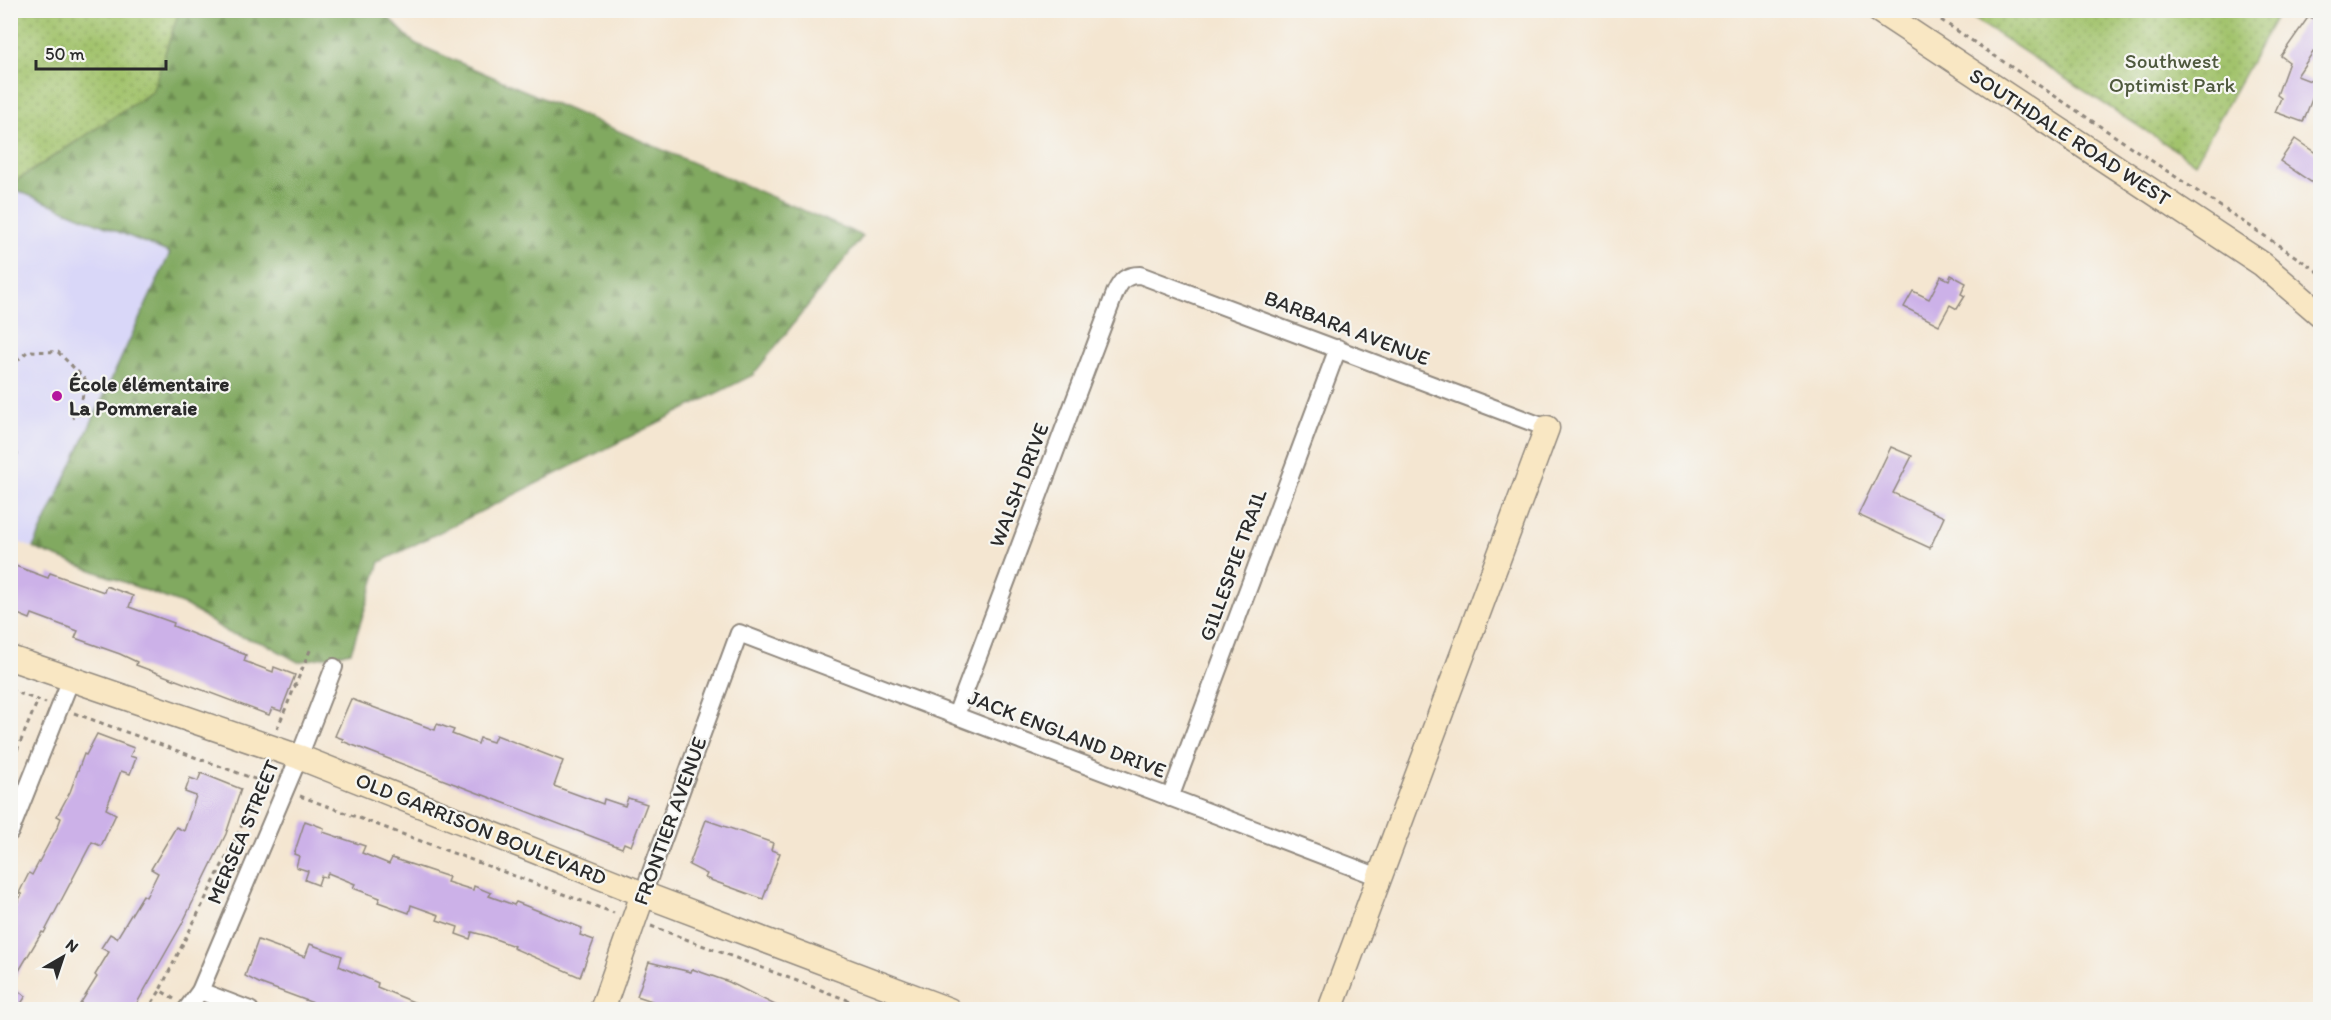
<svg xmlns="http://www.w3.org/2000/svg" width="2331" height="1020" viewBox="0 0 2331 1020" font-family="Itim,sans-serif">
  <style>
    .built { fill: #d9d7f8 }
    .forest { fill: url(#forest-firs); stroke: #566a46; stroke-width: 1.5 }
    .park { fill: url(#park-dots); stroke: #66774c; stroke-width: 1.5 }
    .building { fill: #ccb1e8 }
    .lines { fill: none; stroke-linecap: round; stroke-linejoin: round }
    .street-casing { stroke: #90887e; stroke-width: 20 }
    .secondary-casing { stroke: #90887e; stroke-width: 27 }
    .path { stroke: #90887e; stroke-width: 3; stroke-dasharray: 4.5 4.5; stroke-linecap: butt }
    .street { stroke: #fff; stroke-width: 16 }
    .secondary { stroke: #f9e7c3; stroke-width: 24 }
    .poi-dot { fill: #b5179e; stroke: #f6f6f2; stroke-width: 2 }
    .labels { text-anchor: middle; stroke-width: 4.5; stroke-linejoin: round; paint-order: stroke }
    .park-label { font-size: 21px; fill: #4f593e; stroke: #f6f6f2 }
    .street-label { font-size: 21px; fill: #2b2b2b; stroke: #f6f6f2 }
    .poi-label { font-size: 21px; font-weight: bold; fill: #2b2b2b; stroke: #f6f6f2; text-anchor: start }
  </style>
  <defs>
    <pattern id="forest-firs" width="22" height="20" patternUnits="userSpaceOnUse" patternTransform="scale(1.5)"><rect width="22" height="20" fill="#81a960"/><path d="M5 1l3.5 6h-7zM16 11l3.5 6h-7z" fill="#6a8a4f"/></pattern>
    <pattern id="park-dots" width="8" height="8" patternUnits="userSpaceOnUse" patternTransform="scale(1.5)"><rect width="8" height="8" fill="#a2c36c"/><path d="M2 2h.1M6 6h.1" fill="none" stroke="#849f59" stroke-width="1.8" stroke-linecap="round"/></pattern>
  </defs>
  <rect width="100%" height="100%" fill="#f6f6f2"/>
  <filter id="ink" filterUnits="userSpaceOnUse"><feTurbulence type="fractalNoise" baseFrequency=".0167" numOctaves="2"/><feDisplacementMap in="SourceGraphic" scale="12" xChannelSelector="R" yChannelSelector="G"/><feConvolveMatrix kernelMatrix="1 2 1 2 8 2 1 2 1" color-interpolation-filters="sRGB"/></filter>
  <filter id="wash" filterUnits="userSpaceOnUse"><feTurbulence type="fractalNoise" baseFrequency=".008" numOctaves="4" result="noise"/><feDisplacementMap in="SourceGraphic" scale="24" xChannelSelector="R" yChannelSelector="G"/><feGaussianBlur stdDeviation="1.35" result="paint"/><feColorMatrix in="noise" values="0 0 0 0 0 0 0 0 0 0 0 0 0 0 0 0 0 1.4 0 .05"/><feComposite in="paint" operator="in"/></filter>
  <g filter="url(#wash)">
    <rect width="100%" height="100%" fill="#f4e6d1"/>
    <path class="built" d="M10 188 170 253 33 548 11 539Z"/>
    <path class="forest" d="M179 11H382L414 43 863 236 753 375 380 562 351 652 298 662 266 644 229 633 187 606 33 548 170 253 11 188V184L152 92Z"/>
    <g class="park">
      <path d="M11 10 179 11 152 92 11 184Z"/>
      <path d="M1962 11 2279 10V11L2195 163Z"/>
    </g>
    <g id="blocks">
      <g class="building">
        <path d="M2309 16 2320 24V57L2313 52 2297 76 2318 84 2303 122 2275 112 2281 98 2277 95 2289 62 2281 56Z"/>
        <path d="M2295 139 2320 156V188L2280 161Z"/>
        <path d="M1951 275 1966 283 1961 294 1965 296 1957 309 1950 305 1939 325 1904 307 1913 291 1929 299 1941 276 1949 280Z"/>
        <path d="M1891 447 1912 456 1893 493 1944 517 1930 548 1858 515Z"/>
        <path d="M10 564 48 578 50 573 104 592 106 586 133 596 129 607 174 623 173 626 246 655 244 661 273 672 274 667 295 675 281 711 272 708 269 715 136 665 137 662 120 654 75 638 78 631 32 614 30 619 10 611Z"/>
        <path d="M351 699 435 730 437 724 454 730 452 734 478 744 480 738 493 742 496 735 563 761 554 786 603 804 604 799 625 806 628 798 647 804 631 846 624 843 622 848 342 741 343 739 335 736Z"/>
        <path d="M97 734 134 748 130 756 136 758 130 774 121 771 106 809 116 814 101 846 92 842 44 933 42 932 10 986V916L22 894 19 893 29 873 32 875 58 826 61 818 57 816 70 792 84 754 86 755Z"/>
        <path d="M201 773 241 789 226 834 182 924 133 1010H88L80 1004 97 977 95 975 109 952 101 948 110 934 117 938 143 895 146 897 158 873 151 869 176 827 184 831 196 796 185 792 190 778 198 781Z"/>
        <path d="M706 820 773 843 771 850 780 853 763 899 705 878 707 874 689 865Z"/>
        <path d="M305 821 324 828 323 832 365 846 362 853 389 864 392 858 449 877 447 882 473 890 474 886 491 893 489 896 514 905 516 902 582 928 580 935 594 940 580 977 513 948 514 946 487 936 472 932 470 939 456 934 458 927 437 920 439 915 411 905 409 913 378 902 380 898 353 888 355 884 328 873 326 877 321 876 318 885 305 880 308 871 296 867 299 856 294 854Z"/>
        <path d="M258 940 305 957 310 944 342 956 339 966 378 983 377 987 433 1010H332L259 983 245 976Z"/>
        <path d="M649 962 691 972 692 969 729 982 785 1010H649L652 1001 637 996Z"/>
        <path d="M10 986 26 996 17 1010H10Z"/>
      </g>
    </g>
  </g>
  <g filter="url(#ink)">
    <use href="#blocks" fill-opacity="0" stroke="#90887e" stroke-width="1.5"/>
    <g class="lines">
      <g class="street-casing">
        <g id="street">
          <path d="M956 715 1115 293C1121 280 1126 275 1140 275L1547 428"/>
          <path d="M1170 798 1338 348"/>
          <path d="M10 832 71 679"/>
          <path d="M643 894 739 633 1379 877"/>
          <path d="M200 991 250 1010"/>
          <path d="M186 1010 200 991 299 757 334 667"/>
        </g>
      </g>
      <g class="secondary-casing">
        <g id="secondary">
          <path d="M1878 10 2262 264 2320 314"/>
          <path d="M10 658 299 757 643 894 949 1010"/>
          <path d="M602 1010 643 894"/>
          <path d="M1330 1010 1547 428"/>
        </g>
      </g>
      <g class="path">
        <path d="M1926 10 2320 273"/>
        <path d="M10 367 28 351 58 352 85 379 80 414 72 418"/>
        <path d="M10 435 17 454 10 465"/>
        <path d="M10 690 46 703"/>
        <path d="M74 713 271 785"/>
        <path d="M277 729 311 648"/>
        <path d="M10 767 38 700"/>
        <path d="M300 796 614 913"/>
        <path d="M651 926 874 1010"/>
        <path d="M174 999 160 990 246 817 260 781"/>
        <path d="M147 1010 160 991"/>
      </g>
      <use href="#street" class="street"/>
      <use href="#secondary" class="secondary"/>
    </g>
  </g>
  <circle class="poi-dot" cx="57" cy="396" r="6"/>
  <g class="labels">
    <g class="park-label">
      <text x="2172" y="68">Southwest<tspan x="2172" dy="24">Optimist Park</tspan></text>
    </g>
    <g class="street-label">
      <text transform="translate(2070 137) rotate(33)" y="7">SOUTHDALE ROAD WEST</text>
      <text transform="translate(1347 328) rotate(21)" y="7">BARBARA AVENUE</text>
      <text transform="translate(1019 485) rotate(-69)" y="7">WALSH DRIVE</text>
      <text transform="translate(1233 565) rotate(-70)" y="7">GILLESPIE TRAIL</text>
      <text transform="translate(1067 734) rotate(21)" y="7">JACK ENGLAND DRIVE</text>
      <text transform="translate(670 821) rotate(-70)" y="7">FRONTIER AVENUE</text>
      <text transform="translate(481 829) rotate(22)" y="7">OLD GARRISON BOULEVARD</text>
      <text transform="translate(243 832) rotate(-67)" y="7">MERSEA STREET</text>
    </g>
    <g class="poi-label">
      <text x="69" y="391">École élémentaire<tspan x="69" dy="24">La Pommeraie</tspan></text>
    </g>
  </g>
  <rect width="2331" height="1020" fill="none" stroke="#f6f6f2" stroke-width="36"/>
  <g transform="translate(63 957) rotate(39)" stroke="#f6f6f2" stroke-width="4.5" paint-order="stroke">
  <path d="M0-4.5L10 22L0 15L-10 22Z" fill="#2b2b2b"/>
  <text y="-9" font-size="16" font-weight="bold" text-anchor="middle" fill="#2b2b2b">N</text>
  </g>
  <path d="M36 60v9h130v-9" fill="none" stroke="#2b2b2b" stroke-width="3"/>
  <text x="45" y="60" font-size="18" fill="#2b2b2b" stroke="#f6f6f2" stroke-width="4.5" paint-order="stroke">50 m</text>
</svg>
